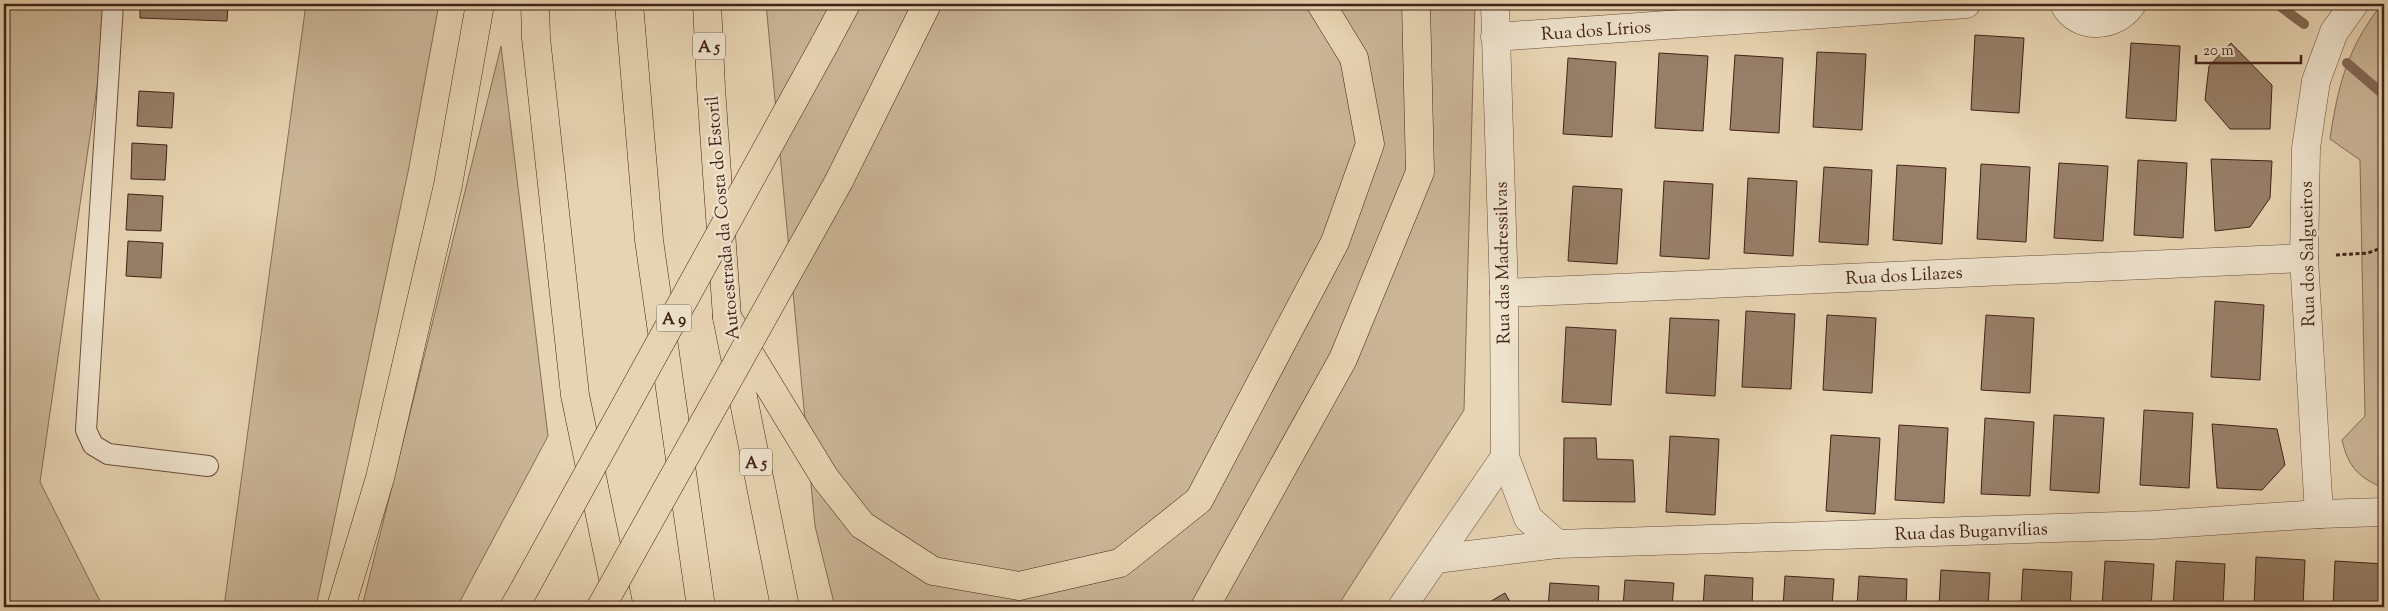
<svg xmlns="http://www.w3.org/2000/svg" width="2388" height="611" viewBox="0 0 2388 611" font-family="'Sorts Mill Goudy',serif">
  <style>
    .green { fill: #cbb698; stroke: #876c58 }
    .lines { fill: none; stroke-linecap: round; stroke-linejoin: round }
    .stream { stroke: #846854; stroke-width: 10 }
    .building { fill: #987f68; stroke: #432217 }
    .lane-casing { stroke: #6c4e3e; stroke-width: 22 }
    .street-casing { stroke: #6c4e3e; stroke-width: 29 }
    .highway-casing { stroke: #432217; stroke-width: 29 }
    .path { stroke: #432217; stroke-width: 3; stroke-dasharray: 4 2.5; stroke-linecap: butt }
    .lane { stroke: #efe3cd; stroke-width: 20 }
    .street { stroke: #efe3cd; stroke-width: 28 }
    .highway { stroke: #e7d4b2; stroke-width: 28 }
    .highway-bridge-casing { stroke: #432217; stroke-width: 29; stroke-linecap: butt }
    .highway-bridge { stroke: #e7d4b2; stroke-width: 28 }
    .labels { text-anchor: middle; stroke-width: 5; stroke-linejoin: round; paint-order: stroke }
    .shield { fill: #efe3cd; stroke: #775c4e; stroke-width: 1 }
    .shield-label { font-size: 16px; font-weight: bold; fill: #432217 }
    .street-label { font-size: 18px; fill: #432217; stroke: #efe3cd }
  </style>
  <rect width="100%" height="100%" fill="#e7d4b2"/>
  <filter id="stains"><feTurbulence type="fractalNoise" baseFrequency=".004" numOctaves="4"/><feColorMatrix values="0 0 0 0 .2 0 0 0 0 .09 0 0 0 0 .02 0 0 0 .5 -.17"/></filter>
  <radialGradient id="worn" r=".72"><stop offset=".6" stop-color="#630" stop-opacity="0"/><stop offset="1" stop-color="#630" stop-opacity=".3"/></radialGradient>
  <g class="green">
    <path d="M4 4H109L40 482 103 607H4Z"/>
    <path d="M306 4H439L408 172 316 607H224Z"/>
    <path d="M766 4H1475L1464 410 1337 607H835L815 526Z"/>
    <path d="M2384 4V488C2359 478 2348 467 2342 440L2365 416 2360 160 2330 139C2336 98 2344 60 2367 25 2372 17 2377 9 2384 4Z"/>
    <path d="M501 46 548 436 457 607H362Z"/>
  </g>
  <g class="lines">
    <g class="stream">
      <path d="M2277 4 2304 24"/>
      <path d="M2347 63 2384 95"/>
    </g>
  </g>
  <g class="building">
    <path d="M140 4H228L227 21 140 18Z"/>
    <path d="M1975 35 2024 38 2019 113 1971 110Z"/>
    <path d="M2131 43 2180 46 2176 121 2126 118Z"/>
    <path d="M2231 43 2272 85 2270 129H2230L2205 100 2209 66Z"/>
    <path d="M1817 52 1866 54 1862 130 1813 127Z"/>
    <path d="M1659 53 1708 56 1703 131 1655 128Z"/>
    <path d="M1735 55 1783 58 1779 133 1730 130Z"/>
    <path d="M1568 58 1616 62 1612 137 1563 134Z"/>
    <path d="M139 91 174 93 172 128 137 126Z"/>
    <path d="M132 143 167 145 165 180 131 179Z"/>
    <path d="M2211 159 2272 161 2270 198 2250 227 2215 231Z"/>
    <path d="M2138 160 2187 163 2183 238 2134 235Z"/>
    <path d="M2059 163 2108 166 2103 241 2054 238Z"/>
    <path d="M1981 164 2030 167 2026 242 1977 239Z"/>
    <path d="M1897 165 1946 168 1942 244 1893 240Z"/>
    <path d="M1824 167 1872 170 1868 245 1819 242Z"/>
    <path d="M1748 178 1797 181 1793 256 1744 253Z"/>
    <path d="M1664 181 1713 184 1709 259 1660 256Z"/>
    <path d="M1573 186 1622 189 1617 264 1568 261Z"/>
    <path d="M128 194 163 196 161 231 126 230Z"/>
    <path d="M128 241 163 243 161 278 126 276Z"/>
    <path d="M2215 301 2264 305 2260 380 2211 377Z"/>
    <path d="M1746 311 1795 314 1791 389 1742 387Z"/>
    <path d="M1827 315 1876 318 1872 393 1823 390Z"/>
    <path d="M1986 315 2034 318 2030 393 1981 390Z"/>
    <path d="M1670 318 1719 320 1715 396 1666 393Z"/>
    <path d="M1566 327 1616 330 1611 405 1562 402Z"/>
    <path d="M2144 410 2193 413 2189 488 2140 485Z"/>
    <path d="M2054 415 2104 418 2099 493 2050 490Z"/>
    <path d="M1985 418 2034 422 2030 496 1981 494Z"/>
    <path d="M2212 424 2277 429 2285 465 2262 490 2217 488Z"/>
    <path d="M1899 425 1948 428 1944 503 1895 500Z"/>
    <path d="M1831 435 1880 438 1875 514 1826 511Z"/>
    <path d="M1670 436 1719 439 1715 515 1666 512Z"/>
    <path d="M1564 438H1596L1597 459 1633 460 1635 502 1563 501Z"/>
    <path d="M2256 557 2305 560 2303 607H2254Z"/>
    <path d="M2105 561 2154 564 2151 607H2102Z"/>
    <path d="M2176 561 2225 564 2223 607H2173Z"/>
    <path d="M2335 561 2384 564 2382 607H2333Z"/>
    <path d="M2023 569 2072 572 2070 607H2021Z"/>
    <path d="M1941 570 1990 573 1988 607H1939Z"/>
    <path d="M1705 575 1753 578 1752 607H1703Z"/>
    <path d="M1785 576 1834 579 1832 607H1783Z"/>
    <path d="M1859 576 1907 579 1906 607H1857Z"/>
    <path d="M1625 580 1674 583 1672 607H1623Z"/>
    <path d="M1550 583 1599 586 1598 607H1548Z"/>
    <path d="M1505 593 1513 607H1481Z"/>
  </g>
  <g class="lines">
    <g class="lane-casing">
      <path id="lane" d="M113 4 86 430 93 445 108 454 208 466"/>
    </g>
    <g class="street-casing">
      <g id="street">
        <path d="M1495 4 1504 293 1505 457 1528 518 1557 544 2152 525 2319 514 2384 512"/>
        <path d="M2064 4C2078 31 2116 28 2132 4"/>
        <path d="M1495 37 1966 4"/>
        <path d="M1504 293 2304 258"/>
        <path d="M2319 514 2304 258 2306 148 2316 81 2334 32 2354 4"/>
        <path d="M1436 559 1557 544"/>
        <path d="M1402 607 1505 457"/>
      </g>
    </g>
    <g class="highway-casing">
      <g id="highway">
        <path d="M535 4 536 38 575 395 619 607"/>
        <path d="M629 4 649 240 701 607"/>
        <path d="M707 4 711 88 727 317 785 607"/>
        <path d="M824 45 846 4"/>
        <path d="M839 181 927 4"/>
        <path d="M727 317 825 478 862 525 933 571 1019 586 1120 563 1199 500 1335 242 1370 144 1354 58 1321 4"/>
        <path d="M341 607 380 478 448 185 480 4"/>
        <path d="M514 607 524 590"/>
        <path d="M1205 607 1343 359 1420 172 1416 4"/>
      </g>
    </g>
    <path class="path" d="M2336 255 2368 253 2384 247"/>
    <use href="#lane" class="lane"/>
    <use href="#street" class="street"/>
    <use href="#highway" class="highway"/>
    <g class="highway-bridge-casing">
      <g id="highway-bridge">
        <path d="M524 590 824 45"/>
        <path d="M601 607 839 181"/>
      </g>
    </g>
    <use href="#highway-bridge" class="highway-bridge"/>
  </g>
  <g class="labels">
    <g class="shield">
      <rect x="693" y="32.5" width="32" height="27" rx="4"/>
      <rect x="656.5" y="304.5" width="35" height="27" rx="4"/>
      <rect x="740" y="448.5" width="32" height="27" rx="4"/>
    </g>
    <g class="shield-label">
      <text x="709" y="52">A 5</text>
      <text x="674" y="324">A 9</text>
      <text x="756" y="468">A 5</text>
    </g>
    <g class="street-label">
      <text transform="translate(1596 30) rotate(-4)" y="6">Rua dos Lírios</text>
      <text transform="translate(722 218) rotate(-95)" y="6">Autoestrada da Costa do Estoril</text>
      <text transform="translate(2307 254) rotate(-91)" y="6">Rua dos Salgueiros</text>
      <text transform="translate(1502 263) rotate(-91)" y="6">Rua das Madressilvas</text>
      <text transform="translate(1904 275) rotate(-3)" y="6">Rua dos Lilazes</text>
      <text transform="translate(1971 531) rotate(-2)" y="6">Rua das Buganvílias</text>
    </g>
  </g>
  <rect width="2388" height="611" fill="none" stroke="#e7d4b2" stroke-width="20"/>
  <rect x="5" y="5" width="2378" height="601" fill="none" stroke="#432217" stroke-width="2.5"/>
  <rect x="10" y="10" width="2368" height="591" fill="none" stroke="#432217"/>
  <path d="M2196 55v8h105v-8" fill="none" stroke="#432217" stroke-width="2.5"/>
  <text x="2203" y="55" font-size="15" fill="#432217" stroke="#efe3cd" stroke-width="4" paint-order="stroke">20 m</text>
  <rect width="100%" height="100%" filter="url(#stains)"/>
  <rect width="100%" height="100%" fill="url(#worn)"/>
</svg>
